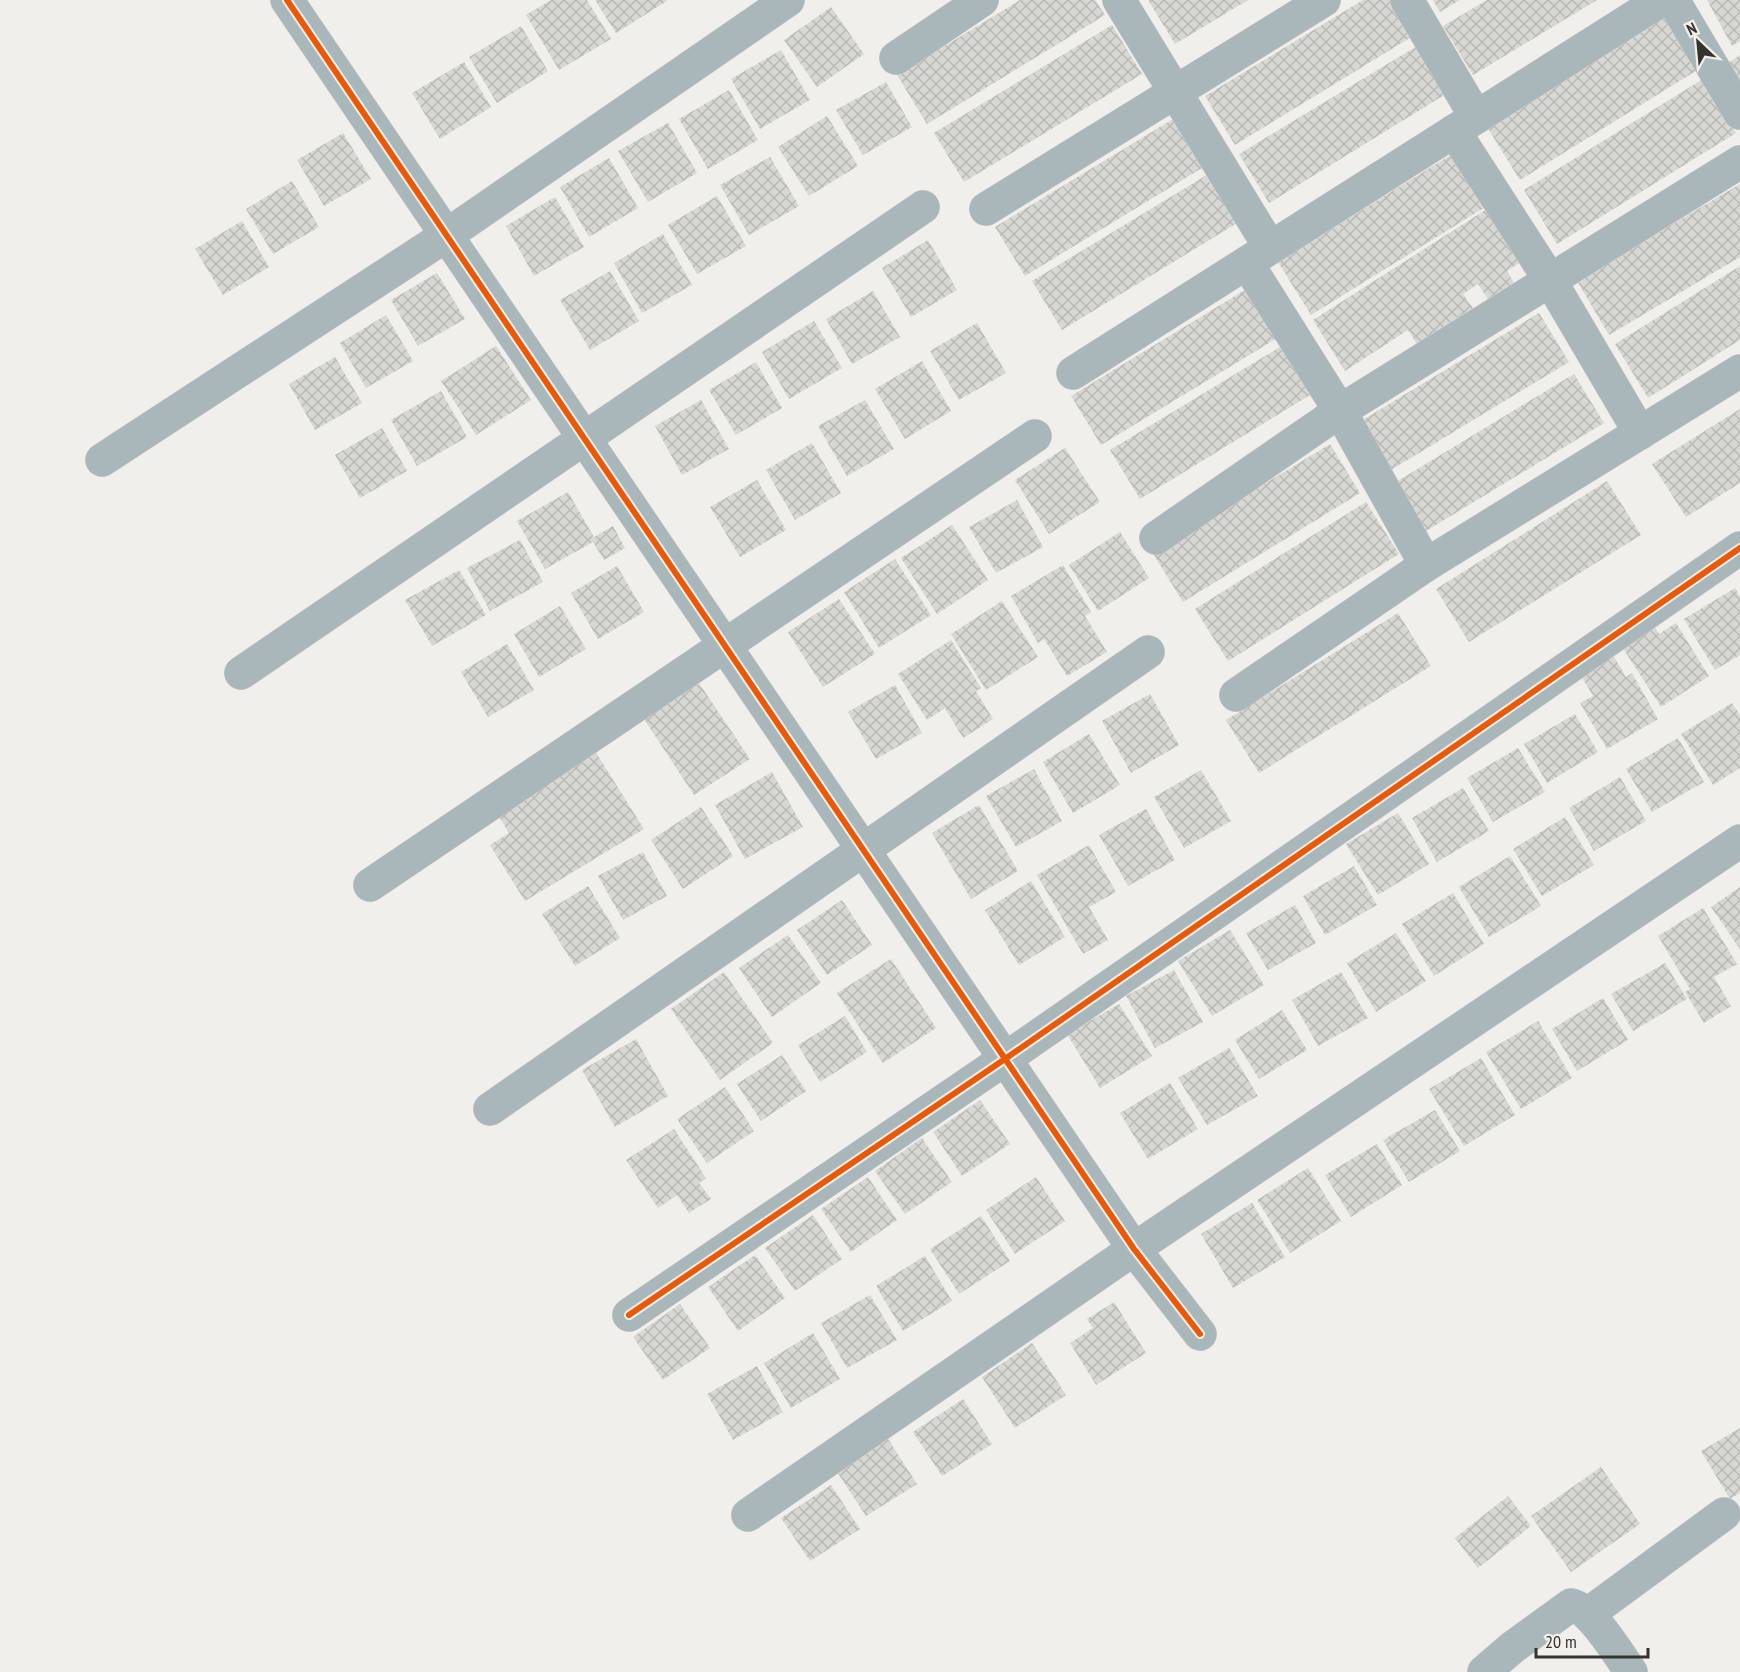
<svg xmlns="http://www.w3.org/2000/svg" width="1740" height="1672" viewBox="0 0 1740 1672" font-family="'PT Sans Narrow',sans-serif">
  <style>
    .building { fill: url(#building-cross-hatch) }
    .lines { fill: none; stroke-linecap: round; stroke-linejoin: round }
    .minor-casing { stroke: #cdccca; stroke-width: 34 }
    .minor { stroke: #aab7ba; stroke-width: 33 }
    .cycleway-casing { stroke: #f2f0e9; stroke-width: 10 }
    .cycleway { stroke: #e8590c; stroke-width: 6 }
  </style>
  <defs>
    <pattern id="building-cross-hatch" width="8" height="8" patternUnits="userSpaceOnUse" patternTransform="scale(1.5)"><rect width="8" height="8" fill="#d7d7d4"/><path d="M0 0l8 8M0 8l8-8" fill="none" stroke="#b9b9b6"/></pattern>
  </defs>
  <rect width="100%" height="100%" fill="#f0efeb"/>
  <g class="building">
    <path d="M551 0H587L611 39 559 70 526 15Z"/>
    <path d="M595 0H666L667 1 616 33Z"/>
    <path d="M1020 0H1095L1105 15 927 124 897 75Z"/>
    <path d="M1148 0H1248L1175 44Z"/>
    <path d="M1363 0H1390L1413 36 1235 145 1205 96Z"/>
    <path d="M1433 0H1460L1440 12Z"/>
    <path d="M1487 0H1597L1473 75 1443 26Z"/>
    <path d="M1707 0H1740V41L1732 46Z"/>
    <path d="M831 7 864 54 817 87 784 40Z"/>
    <path d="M1665 16 1699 69 1520 180 1487 127Z"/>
    <path d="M1112 25 1142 74 964 182 934 133Z"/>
    <path d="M521 26 548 71 497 103 469 57Z"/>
    <path d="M1417 46 1446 94 1269 203 1239 154Z"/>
    <path d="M781 50 810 100 760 129 731 79Z"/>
    <path d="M1740 55V82L1728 63Z"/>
    <path d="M464 62 491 107 440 139 412 93Z"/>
    <path d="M1703 79 1736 133 1557 244 1524 190Z"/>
    <path d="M886 82 912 127 863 155 836 110Z"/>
    <path d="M729 90 758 140 708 169 679 119Z"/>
    <path d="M827 116 858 166 809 196 778 147Z"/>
    <path d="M1173 119 1202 168 1025 276 995 227Z"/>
    <path d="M668 123 697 173 648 202 618 151Z"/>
    <path d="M343 133 371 179 324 206 297 160Z"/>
    <path d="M1457 151 1490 204 1311 315 1278 262Z"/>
    <path d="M770 157 799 206 749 235 720 185Z"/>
    <path d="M609 158 638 208 589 237 560 187Z"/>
    <path d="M1210 173 1239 222 1062 330 1032 281Z"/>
    <path d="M292 181 319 227 273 254 246 209Z"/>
    <path d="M1740 184V257L1609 335 1577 281Z"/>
    <path d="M717 196 746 246 697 274 668 225Z"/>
    <path d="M555 197 584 247 534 276 506 226Z"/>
    <path d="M1490 207 1524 260 1507 271 1514 283 1488 299 1478 284 1463 294 1473 308 1417 344 1408 330 1345 371 1313 320Z"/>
    <path d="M242 221 269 267 223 295 195 249Z"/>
    <path d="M663 234 692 285 642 313 614 263Z"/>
    <path d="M928 240 957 290 911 317 882 268Z"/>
    <path d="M1740 266V340L1648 398 1615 344Z"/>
    <path d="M610 271 639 321 590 350 560 300Z"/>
    <path d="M437 273 465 319 418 346 391 300Z"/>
    <path d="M1248 288 1279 337 1101 445 1071 396Z"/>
    <path d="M873 291 900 337 852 364 826 319Z"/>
    <path d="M1539 313 1569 362 1391 470 1361 421Z"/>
    <path d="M386 315 413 361 366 388 340 343Z"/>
    <path d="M814 321 842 368 789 399 762 352Z"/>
    <path d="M977 323 1006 373 959 400 930 351Z"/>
    <path d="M1288 342 1318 390 1140 499 1110 450Z"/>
    <path d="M496 346 531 400 476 435 441 381Z"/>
    <path d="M335 357 362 403 315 430 289 384Z"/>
    <path d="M922 361 951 411 905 439 875 389Z"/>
    <path d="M756 362 782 408 736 435 709 390Z"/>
    <path d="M1574 374 1604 423 1426 531 1396 482Z"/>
    <path d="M441 391 467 437 417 466 391 420Z"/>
    <path d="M701 400 729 449 682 475 655 426Z"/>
    <path d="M865 400 894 449 847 476 818 426Z"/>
    <path d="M1740 409V483L1686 517 1652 464Z"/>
    <path d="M382 428 407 471 360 498 335 455Z"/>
    <path d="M812 443 841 493 795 520 766 470Z"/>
    <path d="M1330 444 1360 493 1183 602 1152 552Z"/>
    <path d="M1065 448 1100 502 1049 534 1015 480Z"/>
    <path d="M757 480 786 530 740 557 710 507Z"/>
    <path d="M1607 481 1641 535 1469 642 1436 589Z"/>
    <path d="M568 492 594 537 613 526 625 548 604 560 593 542 545 569 517 521Z"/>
    <path d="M1017 500 1043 547 996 573 969 527Z"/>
    <path d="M1366 502 1399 554 1228 661 1195 609Z"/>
    <path d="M952 525 988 580 937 614 901 558Z"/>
    <path d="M1120 532 1149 578 1098 611 1069 565Z"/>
    <path d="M520 540 543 582 490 611 467 568Z"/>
    <path d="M895 559 931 615 879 648 844 592Z"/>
    <path d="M1063 565 1091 612 1085 616 1107 652 1067 676 1044 639 1038 643 1011 596Z"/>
    <path d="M617 566 644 612 598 639 571 593Z"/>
    <path d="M459 570 486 615 432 646 405 600Z"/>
    <path d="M1735 588 1740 597V655L1715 670 1684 619Z"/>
    <path d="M839 599 875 654 823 687 788 632Z"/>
    <path d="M1002 601 1038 657 986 690 951 634Z"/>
    <path d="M560 606 586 649 539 677 514 634Z"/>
    <path d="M1398 613 1431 666 1259 773 1226 720Z"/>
    <path d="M1649 618 1659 634 1676 623 1709 676 1661 707 1617 639Z"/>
    <path d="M951 640 981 688 976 691 993 719 963 738 945 708 927 720 898 674Z"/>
    <path d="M507 644 534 690 488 717 461 672Z"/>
    <path d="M1613 655 1626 677 1632 673 1658 719 1607 749 1580 703 1593 696 1580 674Z"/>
    <path d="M699 683 750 759 694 795 644 719Z"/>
    <path d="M895 685 922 733 876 759 848 712Z"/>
    <path d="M1150 694 1179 745 1131 773 1102 721Z"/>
    <path d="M1732 703 1740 715V768L1713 785 1681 734Z"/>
    <path d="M1575 714 1598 752 1547 783 1524 744Z"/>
    <path d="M1089 734 1120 785 1073 813 1043 762Z"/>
    <path d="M1678 738 1704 782 1652 812 1626 769Z"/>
    <path d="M1518 748 1545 792 1493 822 1467 778Z"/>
    <path d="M595 751 644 829 525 901 490 845 509 833 496 812Z"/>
    <path d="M1034 769 1062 821 1016 847 986 796Z"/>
    <path d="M1201 770 1231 821 1184 848 1154 797Z"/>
    <path d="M772 772 803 827 745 859 715 805Z"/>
    <path d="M1620 777 1646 821 1594 851 1569 808Z"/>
    <path d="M1463 788 1489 831 1437 862 1412 818Z"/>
    <path d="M979 805 1018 871 971 899 932 833Z"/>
    <path d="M701 807 733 856 683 889 651 840Z"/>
    <path d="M1146 809 1175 860 1128 886 1099 835Z"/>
    <path d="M1398 813 1429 864 1378 895 1346 844Z"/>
    <path d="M1565 817 1594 865 1542 896 1513 849Z"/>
    <path d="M1089 845 1116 892 1089 907 1108 940 1083 954 1037 875Z"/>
    <path d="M643 852 667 896 623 920 598 876Z"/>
    <path d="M1510 856 1541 906 1489 937 1459 887Z"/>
    <path d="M1354 866 1377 905 1325 935 1303 896Z"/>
    <path d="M1031 881 1065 937 1019 965 985 910Z"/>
    <path d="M588 886 620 938 575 966 542 914Z"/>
    <path d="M1740 887V949L1711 907Z"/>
    <path d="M1453 893 1484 944 1434 976 1402 924Z"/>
    <path d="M842 900 872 945 827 975 797 930Z"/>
    <path d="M1295 905 1316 943 1268 970 1246 933Z"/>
    <path d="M1703 908 1737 964 1714 977 1731 1006 1704 1023 1685 992 1690 989 1658 936Z"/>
    <path d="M1230 930 1264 985 1212 1016 1178 961Z"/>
    <path d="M1396 933 1426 981 1376 1012 1347 963Z"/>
    <path d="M788 935 821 983 772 1017 739 968Z"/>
    <path d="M891 959 936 1028 883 1063 837 993Z"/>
    <path d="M1665 963 1687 999 1633 1031 1611 994Z"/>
    <path d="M1174 970 1203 1022 1155 1048 1126 996Z"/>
    <path d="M724 972 773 1043 720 1080 671 1009Z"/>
    <path d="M1341 972 1368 1018 1318 1046 1292 1000Z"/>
    <path d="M1603 998 1628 1040 1577 1071 1552 1029Z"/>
    <path d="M1119 1004 1152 1056 1100 1088 1067 1034Z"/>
    <path d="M1282 1010 1307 1050 1259 1079 1235 1040Z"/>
    <path d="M845 1016 867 1052 820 1082 798 1045Z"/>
    <path d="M1538 1021 1572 1078 1521 1109 1486 1052Z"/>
    <path d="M636 1039 668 1096 615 1127 582 1070Z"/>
    <path d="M1229 1048 1258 1096 1207 1125 1178 1078Z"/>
    <path d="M782 1055 806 1091 761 1121 737 1084Z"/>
    <path d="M1481 1058 1515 1115 1464 1146 1429 1089Z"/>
    <path d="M1170 1083 1198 1129 1148 1159 1120 1113Z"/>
    <path d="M725 1087 754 1131 707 1163 677 1119Z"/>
    <path d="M980 1100 1010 1144 962 1176 933 1132Z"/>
    <path d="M1435 1110 1460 1151 1409 1182 1383 1140Z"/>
    <path d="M674 1129 706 1178 699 1183 711 1199 689 1213 677 1195 658 1208 626 1160Z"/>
    <path d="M922 1138 952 1182 905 1214 875 1171Z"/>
    <path d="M1377 1144 1402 1185 1351 1217 1325 1175Z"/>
    <path d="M1308 1168 1341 1221 1290 1253 1257 1200Z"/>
    <path d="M868 1177 897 1220 851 1252 821 1209Z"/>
    <path d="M1036 1177 1065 1221 1015 1254 986 1210Z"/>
    <path d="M1252 1203 1285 1257 1233 1288 1201 1234Z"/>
    <path d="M813 1215 842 1259 795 1291 765 1248Z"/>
    <path d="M981 1216 1010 1261 959 1294 930 1249Z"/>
    <path d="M755 1255 785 1298 738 1331 708 1287Z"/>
    <path d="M925 1256 952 1301 903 1331 876 1286Z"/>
    <path d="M870 1295 897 1340 847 1368 821 1323Z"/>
    <path d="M1114 1302 1146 1353 1096 1385 1070 1343 1093 1328 1087 1319Z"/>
    <path d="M680 1304 710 1348 663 1380 633 1337Z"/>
    <path d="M813 1333 840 1379 791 1408 764 1363Z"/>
    <path d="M1032 1343 1066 1395 1015 1428 982 1377Z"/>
    <path d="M757 1366 783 1412 733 1440 707 1394Z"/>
    <path d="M963 1399 992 1444 942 1476 913 1432Z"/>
    <path d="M1740 1428V1493L1730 1499 1701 1451Z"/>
    <path d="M888 1439 917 1484 866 1516 837 1472Z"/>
    <path d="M1601 1467 1640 1524 1571 1572 1531 1516Z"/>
    <path d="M831 1485 860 1529 810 1561 781 1518Z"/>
    <path d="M1508 1496 1531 1526 1478 1568 1455 1538Z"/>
  </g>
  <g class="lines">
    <g class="minor-casing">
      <g id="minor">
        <path d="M287 0 1134 1249 1200 1334"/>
        <path d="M1119 0 1269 246"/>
        <path d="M1407 0 1476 117"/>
        <path d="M1673 0 1740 113"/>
        <path d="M896 58 982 0"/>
        <path d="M1454 131 1550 280 1640 433"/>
        <path d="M986 209 1324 0"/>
        <path d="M1247 263 1340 411 1426 565"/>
        <path d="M1073 373 1661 0"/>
        <path d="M102 460 447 235 788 0"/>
        <path d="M1156 538 1340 411 1740 162"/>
        <path d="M241 673 923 207"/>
        <path d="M1236 695 1426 565 1740 371"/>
        <path d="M370 885 1035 436"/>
        <path d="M490 1109 1148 652"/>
        <path d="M629 1315 1005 1059 1740 548"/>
        <path d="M748 1515 1134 1249 1740 841"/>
        <path d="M1588 1614 1724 1514"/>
        <path d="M1484 1672 1513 1647 1571 1605C1591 1608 1619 1655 1631 1672"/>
      </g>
    </g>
    <use href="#minor" class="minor"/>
    <g class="cycleway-casing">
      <g id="cycleway">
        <path d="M287 0 1134 1249 1200 1334"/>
        <path d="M629 1315 1005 1059 1740 548"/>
      </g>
    </g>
    <use href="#cycleway" class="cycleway"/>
  </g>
  <g transform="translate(1698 42) rotate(334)" stroke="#f2f0e9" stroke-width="4.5" paint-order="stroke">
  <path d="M0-4.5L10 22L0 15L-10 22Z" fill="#343330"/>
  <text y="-9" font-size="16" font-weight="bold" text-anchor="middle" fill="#343330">N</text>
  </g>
  <path d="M1536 1648v9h112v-9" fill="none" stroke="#343330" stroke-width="3"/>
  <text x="1545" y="1648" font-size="18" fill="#343330" stroke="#f2f0e9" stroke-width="4.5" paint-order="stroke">20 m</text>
</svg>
